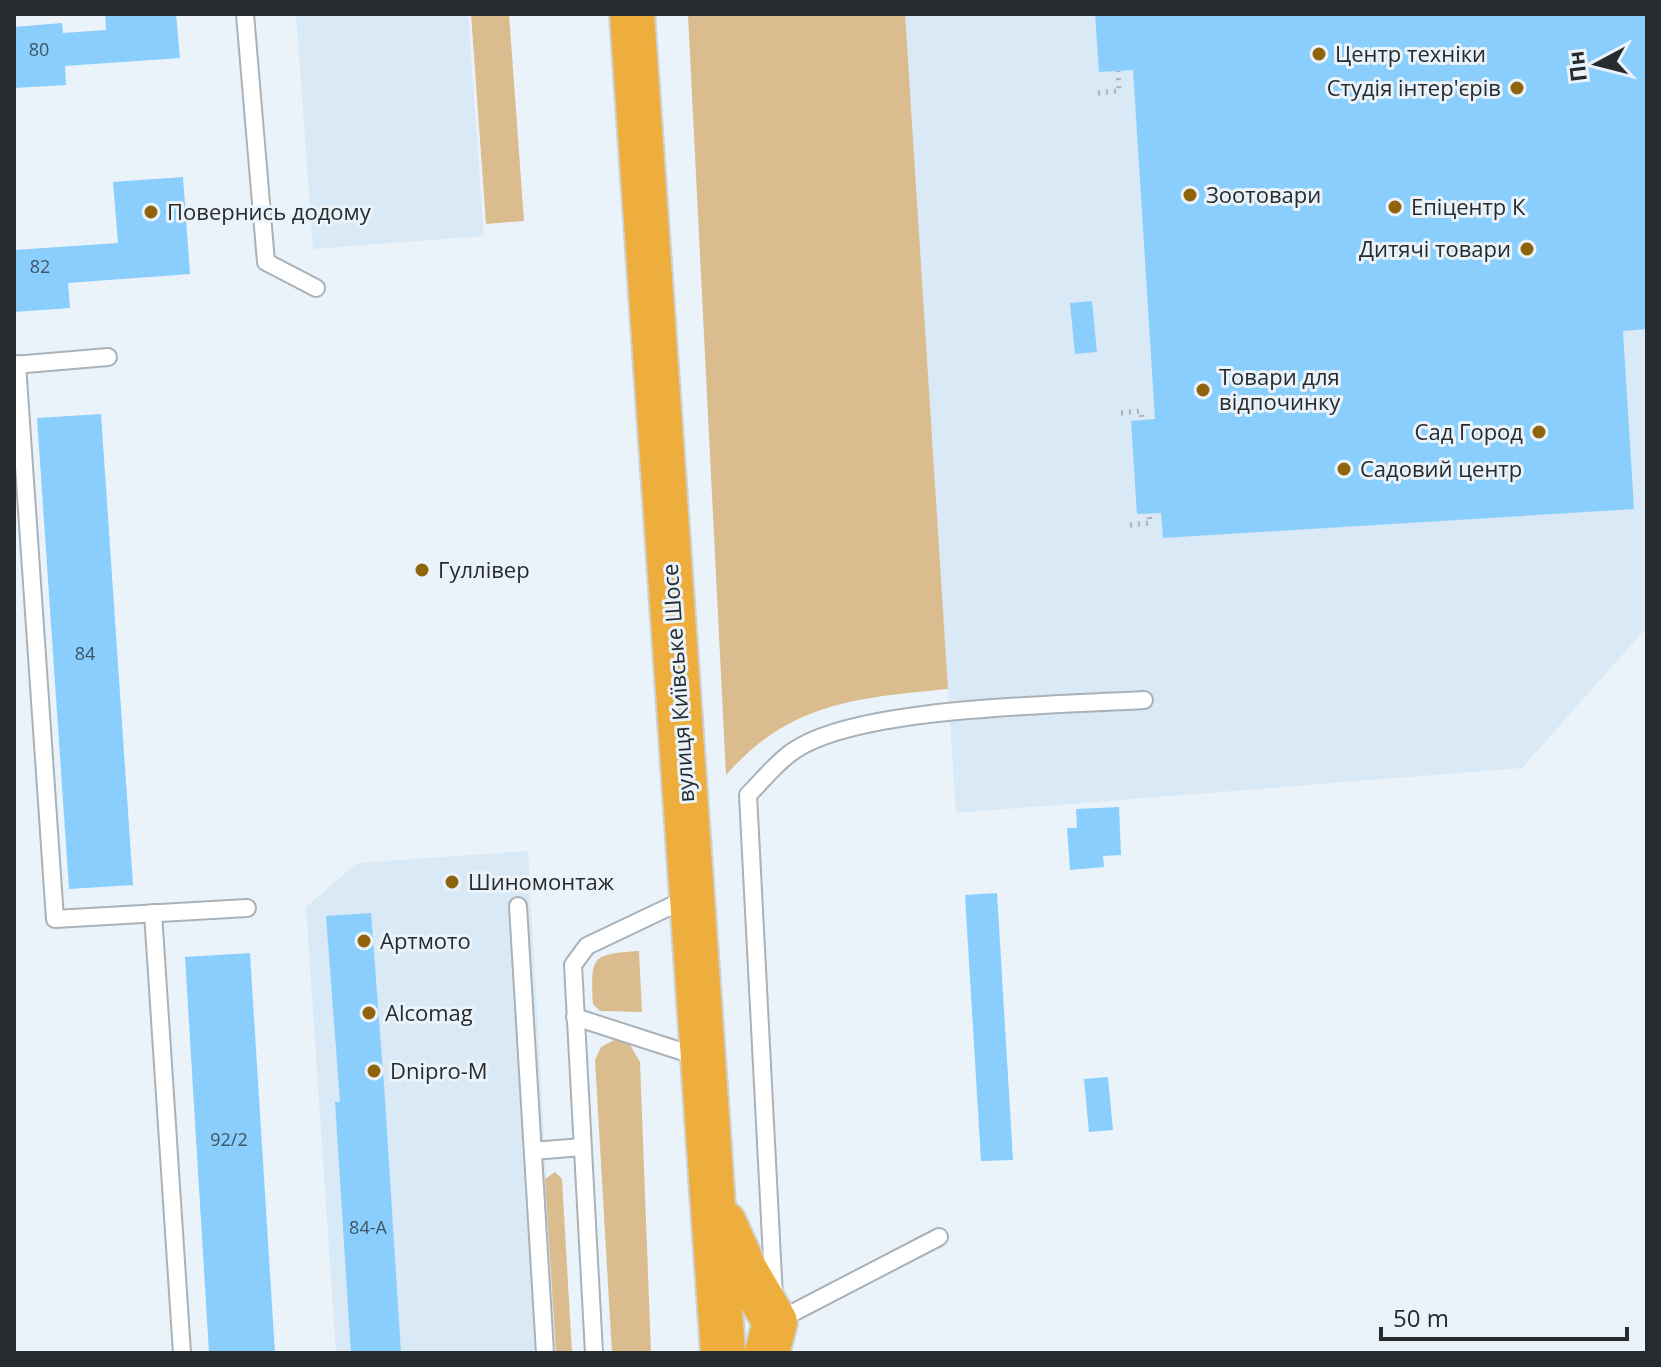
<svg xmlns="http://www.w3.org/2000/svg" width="1661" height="1367" viewBox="0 0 1661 1367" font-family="'Open Sans',sans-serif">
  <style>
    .built { fill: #d9e9f5 }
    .green { fill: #dabc8f }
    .building { fill: #8acefe }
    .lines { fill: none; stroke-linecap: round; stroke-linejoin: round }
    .lane-casing { stroke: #a9b2b9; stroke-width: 20 }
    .highway-casing { stroke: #cfd0d1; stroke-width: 48 }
    .path { stroke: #abb3b9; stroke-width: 5; stroke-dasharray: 2 6; stroke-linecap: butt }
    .lane { stroke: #fff; stroke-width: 16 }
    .highway { stroke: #eeae3d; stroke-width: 44 }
    .poi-dot { fill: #90640c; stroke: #eaf3fa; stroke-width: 3 }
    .labels { text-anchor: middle; stroke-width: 6; stroke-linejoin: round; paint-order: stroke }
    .number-label { font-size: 18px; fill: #405462 }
    .poi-label { font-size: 22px; fill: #272b2e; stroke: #eaf3fa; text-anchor: start }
    .street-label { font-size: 22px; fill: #272b2e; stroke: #eaf3fa }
  </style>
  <rect width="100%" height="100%" fill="#eaf3fa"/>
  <g class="built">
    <path d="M296 14H468L484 236 313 249Z"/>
    <path d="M904 14H1647V627L1522 768 956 813Z"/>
    <path d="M528 851 556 1353H336L306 907 357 863Z"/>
  </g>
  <g class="green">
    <path d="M471 14H509L524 221 486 224Z"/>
    <path d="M688 14H905L948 689C857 698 790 702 726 775Z"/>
    <path d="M639 951 642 1012 600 1011 593 1004C591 957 590 954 639 951Z"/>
    <path d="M614 1040 629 1043 640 1062 651 1353H612L595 1060 601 1047Z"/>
    <path d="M555 1172 562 1179 572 1353H556L545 1179Z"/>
  </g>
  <g class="building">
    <path d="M105 14H176L180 58 65 66 66 85 14 88V27L62 23 63 33 106 30Z"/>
    <path d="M1095 14H1647V329L1623 331 1634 509 1163 538 1161 513 1137 514 1131 421 1155 419 1133 70 1099 72Z"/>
    <path d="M183 177 190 274 68 283 70 308 14 312V250L118 243 113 182Z"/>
    <path d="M1092 301 1097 352 1075 354 1070 303Z"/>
    <path d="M101 414 133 885 69 889 37 418Z"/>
    <path d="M1119 807 1121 855 1103 856 1104 867 1070 870 1067 828H1077L1076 809Z"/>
    <path d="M997 893 1013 1160 981 1161 965 895Z"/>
    <path d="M371 913 385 1099 401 1353H351L335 1102H340L326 916Z"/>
    <path d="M250 953 275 1353H209L185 957Z"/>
    <path d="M1108 1077 1113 1130 1089 1132 1084 1079Z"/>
  </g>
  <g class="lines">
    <g class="lane-casing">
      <g id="lane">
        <path d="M245 14 266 262 316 288"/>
        <path d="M17 364 55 919 247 908"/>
        <path d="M14 365 108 357"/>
        <path d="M518 906 545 1353"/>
        <path d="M153 913 182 1353"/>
        <path d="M575 1017 699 1057"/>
        <path d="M533 1151 582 1147"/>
        <path d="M774 1297 748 795C762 781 776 763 792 752 855 706 1062 705 1144 700"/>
        <path d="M777 1321 939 1237"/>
        <path d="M594 1353 573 965 587 946 690 897"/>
      </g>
    </g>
    <g class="highway-casing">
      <g id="highway">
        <path d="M632 14 723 1353"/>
        <path d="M724 1223 746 1272 775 1322 767 1353"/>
      </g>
    </g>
    <g class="path">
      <path d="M1098 93 1119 91 1118 71"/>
      <path d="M1121 413 1141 411 1142 420"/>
      <path d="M1130 525 1150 523 1149 514"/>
    </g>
    <use href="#lane" class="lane"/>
    <use href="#highway" class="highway"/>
  </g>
  <g class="poi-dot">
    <circle cx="1319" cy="54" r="8"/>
    <circle cx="1517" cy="88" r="8"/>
    <circle cx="1190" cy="195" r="8"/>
    <circle cx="1395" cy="207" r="8"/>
    <circle cx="151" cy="212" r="8"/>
    <circle cx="1527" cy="249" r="8"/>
    <circle cx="1203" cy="390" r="8"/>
    <circle cx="1539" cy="432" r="8"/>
    <circle cx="1344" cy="469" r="8"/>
    <circle cx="422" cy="570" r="8"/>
    <circle cx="452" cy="882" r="8"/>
    <circle cx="364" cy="941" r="8"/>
    <circle cx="369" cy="1013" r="8"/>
    <circle cx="374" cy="1071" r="8"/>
  </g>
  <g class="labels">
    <g class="number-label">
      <text x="39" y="56">80</text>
      <text x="40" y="273">82</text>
      <text x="85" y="660">84</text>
      <text x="229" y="1146">92/2</text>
      <text x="368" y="1234">84-А</text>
    </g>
    <g class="poi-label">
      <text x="1335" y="62">Центр техніки</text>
      <text x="1501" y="96" text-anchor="end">Студія інтер'єрів</text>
      <text x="1206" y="203">Зоотовари</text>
      <text x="1411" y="215">Епіцентр К</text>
      <text x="167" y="220">Повернись додому</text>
      <text x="1511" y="257" text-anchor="end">Дитячі товари</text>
      <text x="1219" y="385">Товари для<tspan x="1219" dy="25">відпочинку</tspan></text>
      <text x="1523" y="440" text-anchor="end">Сад Город</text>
      <text x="1360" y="477">Садовий центр</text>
      <text x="438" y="578">Гуллівер</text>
      <text x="468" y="890">Шиномонтаж</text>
      <text x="380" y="949">Артмото</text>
      <text x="385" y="1021">Alcomag</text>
      <text x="390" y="1079">Dnipro-M</text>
    </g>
    <g class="street-label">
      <text transform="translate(678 683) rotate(-94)" y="8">вулиця Київське Шосе</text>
    </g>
  </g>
  <rect width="1661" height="1367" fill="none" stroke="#272b2e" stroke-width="32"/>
  <g transform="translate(1597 64) rotate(263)" stroke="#eaf3fa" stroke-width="6" paint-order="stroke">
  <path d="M0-6L14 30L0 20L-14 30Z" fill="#272b2e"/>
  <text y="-12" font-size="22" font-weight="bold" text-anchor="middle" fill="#272b2e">Пн</text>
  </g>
  <path d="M1381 1327v12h246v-12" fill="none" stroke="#272b2e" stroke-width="4"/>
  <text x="1393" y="1327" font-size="24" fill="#272b2e" stroke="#eaf3fa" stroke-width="6" paint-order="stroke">50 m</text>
</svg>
